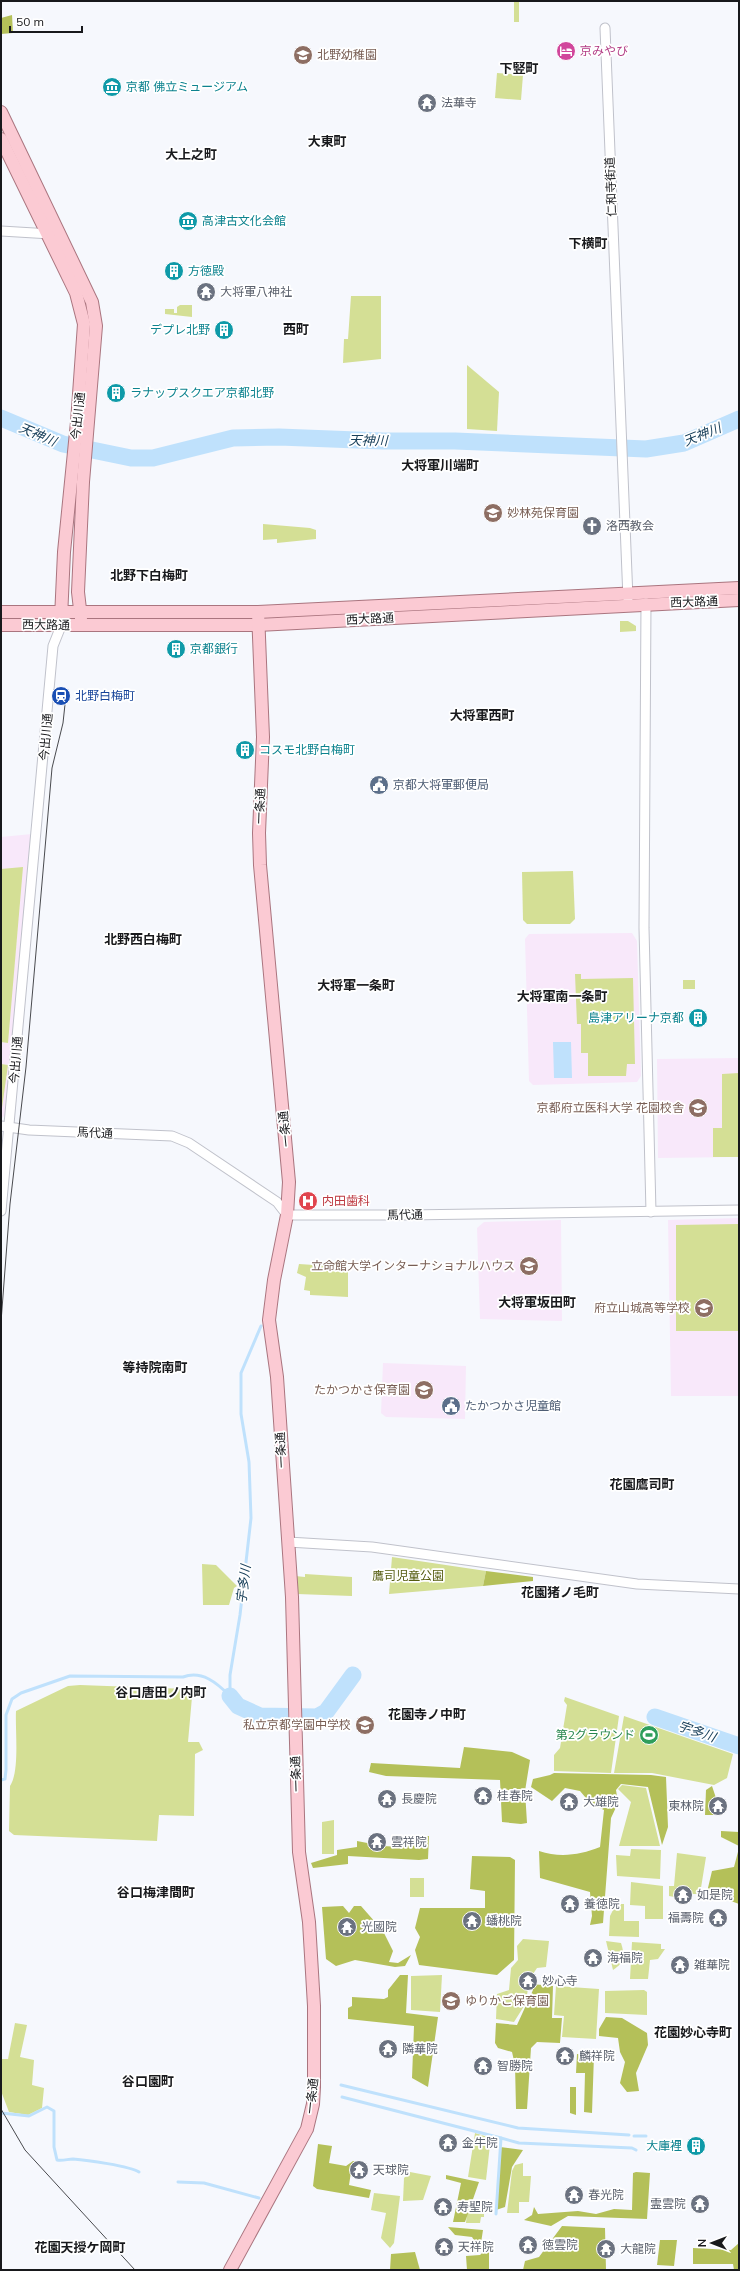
<svg xmlns="http://www.w3.org/2000/svg" width="740" height="2271" viewBox="0 0 740 2271" font-family="Mulish,'Noto Sans JP',sans-serif">
  <style>
    .education { fill: #f8e8fa }
    .green { fill: #d4df95 }
    .forest { fill: #b4c059 }
    .water { fill: #bfe1fc }
    .lines { fill: none; stroke-linecap: round; stroke-linejoin: round }
    .stream { stroke: #bfe1fc; stroke-width: 3 }
    .river { stroke: #bfe1fc; stroke-width: 17 }
    .minor-casing { stroke: #c0c2cb; stroke-width: 11 }
    .major-casing { stroke: #aa757f; stroke-width: 14 }
    .minor { stroke: #fff; stroke-width: 9 }
    .major { stroke: #fbcad3; stroke-width: 12 }
    .tram { stroke: #494a4e; stroke-width: 1 }
    .labels { text-anchor: middle; stroke-width: 3.5; stroke-linejoin: round; paint-order: stroke }
    .hotel-label { font-size: 12px; fill: #b23c85; stroke: #fff; text-anchor: start }
    .education-label { font-size: 12px; fill: #785e54; stroke: #fff; text-anchor: end }
    .culture-label { font-size: 12px; fill: #0d838f; stroke: #fff; text-anchor: start }
    .worship-label { font-size: 12px; fill: #5b616d; stroke: #fff; text-anchor: start }
    .street-label { font-size: 12px; fill: #18191c; stroke: #fff }
    .transit-label { font-size: 12px; fill: #164399; stroke: #fff; text-anchor: start }
    .service-label { font-size: 12px; fill: #4e5e75; stroke: #fff; text-anchor: start }
    .health-label { font-size: 12px; fill: #be3a42; stroke: #fff; text-anchor: start }
    .park-label { font-size: 12px; fill: #555c10; stroke: #fff }
    .leisure-label { font-size: 12px; fill: #27864d; stroke: #fff; text-anchor: end }
    .neighbourhood-label { font-size: 13px; font-weight: bold; fill: #18191c; stroke: #fff }
    .water-label { font-size: 13px; font-style: italic; fill: #19405b; stroke: #fff }
  </style>
  <rect width="100%" height="100%" fill="#f6f8fd"/>
  <g class="education">
    <path d="M32 834 6 1114 1 1119V837Z"/>
    <path d="M632 933 637 941 641 1076 637 1082 533 1085 529 1081 525 939 529 934Z"/>
    <path d="M739 1058V1157L658 1158 657 1059Z"/>
    <path d="M739 1218V1396H671L668 1220Z"/>
    <path d="M561 1220 562 1321 480 1319 477 1228 484 1222Z"/>
    <path d="M383 1363 466 1366 465 1419 386 1417 381 1413Z"/>
  </g>
  <g class="green">
    <rect x="514" y="1" width="5" height="21"/>
    <path d="M497 73 523 75 521 100 495 98Z"/>
    <path d="M351 296H381V359L343 363 344 339H348Z"/>
    <path d="M180 305H192V317L165 314V309H174V313H177V307Z"/>
    <path d="M467 365 499 392 497 431 467 429Z"/>
    <path d="M263 524 310 528 316 530V539L277 543V539L263 540Z"/>
    <path d="M620 621H628L636 626V631L620 632Z"/>
    <path d="M23 867 8 1043 1 1042V869Z"/>
    <path d="M573 871 575 919 570 924H527L523 920 522 872Z"/>
    <path d="M575 974H581V979L633 978 635 1064H627L626 1076H588V1053H581V1024H577Z"/>
    <rect x="683" y="980" width="12" height="9"/>
    <path d="M1 1064 8 1065 2 1108H1Z"/>
    <path d="M739 1073V1157H713V1128H722V1074Z"/>
    <path d="M739 1224V1331H676V1225Z"/>
    <path d="M299 1264 344 1267 348 1272V1297L310 1295V1291L304 1290 306 1277 297 1273Z"/>
    <path d="M392 1557 486 1571 483 1586 389 1594Z"/>
    <path d="M202 1564 216 1565 237 1586 234 1588 229 1605H203Z"/>
    <path d="M305 1574 352 1577V1596L297 1594 295 1576 305 1577Z"/>
    <path d="M80 1685 188 1689 189 1694 192 1697 188 1742H199L203 1750 195 1754 194 1816 159 1815 157 1841 14 1835 9 1831 10 1786C20 1771 15 1730 16 1711L68 1686Z"/>
    <path d="M565 1697 619 1716 611 1773 554 1771V1755L560 1748 567 1705 564 1701Z"/>
    <path d="M624 1716 733 1754 727 1778 714 1785 652 1773H614Z"/>
    <path d="M622 1785 646 1788 660 1846H619L631 1802 618 1789Z"/>
    <path d="M334 1820V1854H322V1822Z"/>
    <path d="M631 1849 661 1850 660 1879 617 1876 616 1855 630 1856Z"/>
    <path d="M677 1853 706 1857 700 1894H692L690 1900 669 1896V1886H674Z"/>
    <rect x="410" y="1878" width="14" height="19"/>
    <path d="M631 1882 663 1886V1919H645V1906L630 1905Z"/>
    <path d="M616 1904H624V1921H639V1937L609 1936 610 1916Z"/>
    <path d="M523 1939 549 1941 546 1967 537 1968 529 1980 526 2003 514 2022 496 2019 497 1994 509 1990 511 1968 518 1960 517 1946Z"/>
    <path d="M606 1941 621 1943C625 1956 625 1962 613 1970Z"/>
    <path d="M632 1942 661 1944V1949H665L658 1959 650 1960 648 1979H630Z"/>
    <path d="M442 1975 440 2012 411 2010V1976Z"/>
    <path d="M556 1986 599 1989 596 2039 562 2037 564 2016 554 2015Z"/>
    <path d="M644 1990 647 1992V2015L605 2013V1991Z"/>
    <path d="M15 2023 27 2025 20 2057 34 2060 32 2085 44 2088 42 2108 28 2115 9 2112 1 2091V2059H8Z"/>
    <path d="M475 2133 491 2138V2140L485 2139 483 2144 490 2145 486 2180 468 2177Z"/>
    <path d="M523 2163V2176H531L529 2202H519V2213H507L512 2171 515 2165Z"/>
    <path d="M410 2172 431 2176 423 2200 403 2201 404 2178Z"/>
    <path d="M374 2193 400 2196 394 2243 390 2248 381 2238 386 2213 371 2210Z"/>
    <path d="M467 2212 484 2214V2217H481L480 2223H466Z"/>
  </g>
  <g class="forest">
    <path d="M12 15 13 33 1 34V18Z"/>
    <path d="M486 1571 533 1577V1581L483 1586Z"/>
    <path d="M464 1747 512 1752 530 1760 525 1791 527 1823 521 1824 502 1822 500 1780 386 1776 369 1772 371 1763 460 1768Z"/>
    <path d="M554 1773 651 1775 666 1777 668 1827 662 1845 648 1787 621 1784 616 1790 618 1803 611 1818 603 1923 590 1925 592 1916 590 1892 540 1878 539 1851C560 1858 580 1855 600 1847L604 1810 591 1804 580 1791 565 1788 552 1801 531 1787 533 1779 550 1775Z"/>
    <path d="M712 1786 716 1798V1815H705L706 1790Z"/>
    <path d="M721 1831 739 1832V1846L721 1837Z"/>
    <path d="M424 1836H429L428 1859 419 1860 348 1856V1864L313 1868 311 1863 337 1855V1850L357 1847V1841L383 1846 401 1847 407 1839Z"/>
    <path d="M739 1848V1904L707 1892 712 1871 734 1867Z"/>
    <path d="M472 1856 510 1857 515 1860 514 1960 497 1975 419 1965 415 1950 420 1937 415 1928 420 1908H485V1891L470 1889Z"/>
    <path d="M343 1906 349 1913 354 1906H361L383 1931 393 1951 389 1962 398 1963 411 1955 405 1966 395 1967 355 1960 336 1966 326 1959 322 1907Z"/>
    <path d="M400 1975H408L406 2013 438 2017 428 2087 412 2078 414 2026 348 2019V2008L352 2006V1997L384 1999 388 1997V1990Z"/>
    <path d="M532 1984 553 1986 552 2018H562L560 2043 537 2042 531 2048 527 2109H516L515 2065 512 2052 498 2048 495 2043 496 2023 517 2025 533 1990Z"/>
    <path d="M606 2017 622 2018 647 2033 648 2045 636 2073 639 2091 627 2092 620 2083 625 2062 620 2052 618 2038 599 2036V2029Z"/>
    <path d="M577 2054 594 2055 592 2113 584 2112 585 2073H576Z"/>
    <path d="M570 2087H576V2115L570 2113Z"/>
    <path d="M318 2144 332 2146 329 2163 346 2166 353 2161 356 2162 354 2171 351 2172 349 2185 371 2190 369 2198 317 2189 313 2186Z"/>
    <path d="M500 2147 523 2150 512 2167 505 2207 496 2210Z"/>
    <path d="M636 2172 650 2173 647 2219 568 2216 551 2226 524 2220 532 2215 534 2207 538 2214 578 2211 596 2214 614 2209 632 2210 633 2173Z"/>
    <path d="M446 2175 479 2182 465 2222H453L461 2183 446 2179Z"/>
    <path d="M562 2226 605 2228 606 2270H523L525 2261 539 2257Z"/>
    <path d="M448 2227 483 2230 481 2243 477 2245 472 2237 455 2235Z"/>
    <path d="M660 2240H677L674 2266 657 2265Z"/>
    <path d="M739 2243V2270H734L733 2264H693V2248L731 2250Z"/>
    <path d="M489 2246V2270H467L466 2256 480 2255Z"/>
    <path d="M415 2252 420 2270H390L391 2254Z"/>
  </g>
  <path class="water" d="M553 1042H571L572 1078H554Z"/>
  <g class="lines">
    <g class="stream">
      <path d="M230 1696V1675L240 1615 251 1518 249 1462 241 1414V1373L261 1326"/>
      <path d="M1 1780 5 1779 6 1770V1715L12 1699 21 1693 70 1676 183 1677C202 1670 217 1683 230 1696"/>
      <path d="M341 2085 518 2128 629 2135"/>
      <path d="M342 2097 501 2138"/>
      <path d="M1 2113 29 2116 47 2107 54 2111V2147L57 2160C63 2161 68 2159 73 2159 86 2160 130 2166 139 2172"/>
      <path d="M634 2136H646"/>
      <path d="M178 2182 204 2183 259 2198"/>
      <path d="M496 2214 501 2138 519 2143 632 2148 636 2150"/>
    </g>
    <g class="river">
      <path d="M1 418 63 444 131 458H153L233 438 279 437 383 441H455L646 449 684 443 739 419"/>
      <path d="M230 1696 238 1706 260 1716 317 1717 326 1712 353 1675"/>
      <path d="M655 1717 739 1746"/>
    </g>
    <g class="minor-casing">
      <g id="minor">
        <path d="M605 28 628 599"/>
        <path d="M1 231 51 234"/>
        <path d="M646 603 644 928 651 1212"/>
        <path d="M1 1126 29 1130 172 1136 189 1143 277 1202 287 1215H406L739 1210"/>
        <path d="M1 1211 53 646 61 626"/>
        <path d="M288 1542 372 1547 637 1584 739 1589"/>
      </g>
    </g>
    <g class="major-casing">
      <g id="major">
        <path d="M1 112 92 302 96 326 83 482 78 592 81 618"/>
        <path d="M1 139 76 293 84 324 77 422 64 552 61 618"/>
        <path d="M1 612H258L739 588"/>
        <path d="M1 625H258L739 600"/>
        <path d="M230 2270 307 2129 313 2104 314 2087V2006L309 1922 299 1852 292 1597 277 1377 269 1320 274 1280 287 1215 289 1182 260 865 259 833 263 737 258 612"/>
      </g>
    </g>
    <use href="#minor" class="minor"/>
    <use href="#major" class="major"/>
    <g class="tram">
      <path d="M1 1322 10 1204 26 1067 52 768 63 723 66 695"/>
      <path d="M1 2109 25 2150 135 2270"/>
    </g>
  </g>
  <defs>
    <g id="hotel-disc" transform="scale(1)"><circle r="9.5" fill="#d1479c" stroke="#fff"/><path d="M-6-4.5h1.5V1H6V5H4.5V3h-9V5H-6ZM-4 0a1.8 1.8 0 1 1 3.6 0ZM.5 0V-2.5h3Q6-2.5 6 0Z" fill="#fff"/></g>
    <g id="school-disc" transform="scale(1)"><circle r="9.5" fill="#8d6e63" stroke="#fff"/><path d="M0-5L7-2L0 1L-7-2ZM-4 1L0 2.5L4 1V4Q0 6-4 4Z" fill="#fff"/></g>
    <g id="museum-disc" transform="scale(1)"><circle r="9.5" fill="#0f9aa8" stroke="#fff"/><path d="M0-6L6-3V-2H-6V-3ZM-5-1h2V3h-2ZM-1-1h2V3h-2ZM3-1h2V3H3ZM-6 4H6V6H-6Z" fill="#fff"/></g>
    <g id="temple-disc" transform="scale(1)"><circle r="9.5" fill="#6b7280" stroke="#fff"/><path d="M0-6L5-2H3V0L6.5 2.5H4V6H1.5V3h-3V6H-4V2.5H-6.5L-3 0V-2H-5Z" fill="#fff"/></g>
    <g id="building-disc" transform="scale(1)"><circle r="9.5" fill="#0f9aa8" stroke="#fff"/><path d="M-4-6H4V6H1V3H-1V6H-4ZM-2.5-4.3h1.7v1.8h-1.7ZM.8-4.3h1.7v1.8H.8ZM-2.5-1h1.7V.8h-1.7ZM.8-1h1.7V.8H.8Z" fill="#fff"/></g>
    <g id="church-disc" transform="scale(1)"><circle r="9.5" fill="#6b7280" stroke="#fff"/><path d="M-1.2-6h2.4v3.5h3.3v2.4h-3.3V6h-2.4V-.1h-3.3v-2.4h3.3Z" fill="#fff"/></g>
    <g id="station-disc" transform="scale(1)"><circle r="9.5" fill="#1a4fb4" stroke="#fff"/><path d="M-3-6H3Q5-6 5-4V2Q5 4 3 4L4.5 6H3L1.5 4h-3L-3 6H-4.5L-3 4Q-5 4-5 2V-4Q-5-6-3-6ZM-3.5-4v3h7v-3ZM-3.5 1v1.5H-2V1ZM2 1v1.5H3.5V1Z" fill="#fff"/></g>
    <g id="civic-disc" transform="scale(1)"><circle r="9.5" fill="#5c6f8a" stroke="#fff"/><path d="M-.6-6.5H3V-4.5H.6V-3L4-1V1h2V6H-6V1h2V-1L-.6-3ZM-1.2 2.5V6h2.4V2.5Z" fill="#fff"/></g>
    <g id="university-disc" transform="scale(1)"><circle r="9.5" fill="#8d6e63" stroke="#fff"/><path d="M0-5L7-2L0 1L-7-2ZM-4 1L0 2.5L4 1V4Q0 6-4 4Z" fill="#fff"/></g>
    <g id="hospital-disc" transform="scale(1)"><circle r="9.5" fill="#e0444e" stroke="#fff"/><path d="M-5-5h3v3.5h4V-5h3V5h-3V1.5h-4V5h-3Z" fill="#fff"/></g>
    <g id="stadium-disc" transform="scale(1)"><circle r="9.5" fill="#2e9e5b" stroke="#fff"/><path d="M0-5a6.5 5 0 1 0 0 10a6.5 5 0 1 0 0-10ZM-3.5-1.8h7v3.6h-7Z" fill="#fff"/></g>
  </defs>
  <g fill-rule="evenodd">
    <use href="#hotel-disc" x="566" y="51"/>
    <use href="#school-disc" x="303" y="55"/>
    <use href="#museum-disc" x="112" y="87"/>
    <use href="#temple-disc" x="427" y="103"/>
    <use href="#museum-disc" x="188" y="221"/>
    <use href="#building-disc" x="174" y="271"/>
    <use href="#temple-disc" x="206" y="292"/>
    <use href="#building-disc" x="224" y="330"/>
    <use href="#building-disc" x="116" y="393"/>
    <use href="#school-disc" x="493" y="513"/>
    <use href="#church-disc" x="592" y="526"/>
    <use href="#building-disc" x="176" y="649"/>
    <use href="#station-disc" x="61" y="696"/>
    <use href="#building-disc" x="245" y="750"/>
    <use href="#civic-disc" x="379" y="785"/>
    <use href="#building-disc" x="698" y="1018"/>
    <use href="#university-disc" x="698" y="1108"/>
    <use href="#hospital-disc" x="308" y="1201"/>
    <use href="#university-disc" x="529" y="1266"/>
    <use href="#school-disc" x="704" y="1308"/>
    <use href="#school-disc" x="424" y="1390"/>
    <use href="#civic-disc" x="451" y="1406"/>
    <use href="#school-disc" x="365" y="1725"/>
    <use href="#stadium-disc" x="649" y="1735"/>
    <use href="#temple-disc" x="483" y="1796"/>
    <use href="#temple-disc" x="387" y="1799"/>
    <use href="#temple-disc" x="569" y="1802"/>
    <use href="#temple-disc" x="718" y="1806"/>
    <use href="#temple-disc" x="377" y="1842"/>
    <use href="#temple-disc" x="683" y="1895"/>
    <use href="#temple-disc" x="570" y="1904"/>
    <use href="#temple-disc" x="718" y="1918"/>
    <use href="#temple-disc" x="472" y="1921"/>
    <use href="#temple-disc" x="347" y="1927"/>
    <use href="#temple-disc" x="593" y="1958"/>
    <use href="#temple-disc" x="680" y="1965"/>
    <use href="#temple-disc" x="528" y="1981"/>
    <use href="#school-disc" x="451" y="2001"/>
    <use href="#temple-disc" x="388" y="2049"/>
    <use href="#temple-disc" x="565" y="2056"/>
    <use href="#temple-disc" x="483" y="2066"/>
    <use href="#temple-disc" x="448" y="2143"/>
    <use href="#building-disc" x="696" y="2146"/>
    <use href="#temple-disc" x="359" y="2170"/>
    <use href="#temple-disc" x="574" y="2195"/>
    <use href="#temple-disc" x="700" y="2204"/>
    <use href="#temple-disc" x="443" y="2207"/>
    <use href="#temple-disc" x="528" y="2245"/>
    <use href="#temple-disc" x="444" y="2247"/>
    <use href="#temple-disc" x="606" y="2249"/>
  </g>
  <g class="labels">
    <g class="hotel-label">
      <text x="580" y="55">京みやび</text>
    </g>
    <g class="education-label">
      <text x="317" y="59" text-anchor="start">北野幼稚園</text>
      <text x="507" y="517" text-anchor="start">妙林苑保育園</text>
      <text x="684" y="1112">京都府立医科大学 花園校舎</text>
      <text x="515" y="1270">立命館大学インターナショナルハウス</text>
      <text x="690" y="1312">府立山城高等学校</text>
      <text x="410" y="1394">たかつかさ保育園</text>
      <text x="351" y="1729">私立京都学園中学校</text>
      <text x="465" y="2005" text-anchor="start">ゆりかご保育園</text>
    </g>
    <g class="culture-label">
      <text x="126" y="91">京都 佛立ミュージアム</text>
      <text x="202" y="225">高津古文化会館</text>
      <text x="188" y="275">方徳殿</text>
      <text x="210" y="334" text-anchor="end">デプレ北野</text>
      <text x="130" y="397">ラナップスクエア京都北野</text>
      <text x="190" y="653">京都銀行</text>
      <text x="259" y="754">コスモ北野白梅町</text>
      <text x="684" y="1022" text-anchor="end">島津アリーナ京都</text>
      <text x="682" y="2150" text-anchor="end">大庫裡</text>
    </g>
    <g class="worship-label">
      <text x="441" y="107">法華寺</text>
      <text x="220" y="296">大将軍八神社</text>
      <text x="606" y="530">洛西教会</text>
      <text x="497" y="1800">桂春院</text>
      <text x="401" y="1803">長慶院</text>
      <text x="583" y="1806">大雄院</text>
      <text x="704" y="1810" text-anchor="end">東林院</text>
      <text x="391" y="1846">雲祥院</text>
      <text x="697" y="1899">如是院</text>
      <text x="584" y="1908">養徳院</text>
      <text x="704" y="1922" text-anchor="end">福壽院</text>
      <text x="486" y="1925">蟠桃院</text>
      <text x="361" y="1931">光國院</text>
      <text x="607" y="1962">海福院</text>
      <text x="694" y="1969">雑華院</text>
      <text x="542" y="1985">妙心寺</text>
      <text x="402" y="2053">隣華院</text>
      <text x="579" y="2060">麟祥院</text>
      <text x="497" y="2070">智勝院</text>
      <text x="462" y="2147">金牛院</text>
      <text x="373" y="2174">天球院</text>
      <text x="588" y="2199">春光院</text>
      <text x="686" y="2208" text-anchor="end">霊雲院</text>
      <text x="457" y="2211">寿聖院</text>
      <text x="542" y="2249">徳雲院</text>
      <text x="458" y="2251">天祥院</text>
      <text x="620" y="2253">大龍院</text>
    </g>
    <g class="street-label">
      <text transform="translate(611 187) rotate(-92)" y="4">仁和寺街道</text>
      <text transform="translate(78 416) rotate(-84)" y="4">今出川通</text>
      <text transform="translate(694 602) rotate(-2)" y="4">西大路通</text>
      <text transform="translate(370 619) rotate(-3)" y="4">西大路通</text>
      <text transform="translate(46 625) rotate(1)" y="4">西大路通</text>
      <text transform="translate(46 737) rotate(-85)" y="4">今出川通</text>
      <text transform="translate(260 806) rotate(-88)" y="4">一条通</text>
      <text transform="translate(16 1060) rotate(-85)" y="4">今出川通</text>
      <text transform="translate(285 1129) rotate(-96)" y="4">一条通</text>
      <text transform="translate(95 1133) rotate(3)" y="4">馬代通</text>
      <text transform="translate(405 1215) rotate(-1)" y="4">馬代通</text>
      <text transform="translate(281 1450) rotate(-93)" y="4">一条通</text>
      <text transform="translate(296 1774) rotate(-92)" y="4">一条通</text>
      <text transform="translate(312 2096) rotate(-84)" y="4">一条通</text>
    </g>
    <g class="transit-label">
      <text x="75" y="700">北野白梅町</text>
    </g>
    <g class="service-label">
      <text x="393" y="789">京都大将軍郵便局</text>
      <text x="465" y="1410">たかつかさ児童館</text>
    </g>
    <g class="health-label">
      <text x="322" y="1205">内田歯科</text>
    </g>
    <g class="park-label">
      <text x="408" y="1580">鷹司児童公園</text>
    </g>
    <g class="leisure-label">
      <text x="635" y="1739">第2グラウンド</text>
    </g>
    <g class="neighbourhood-label">
      <text x="519" y="73">下竪町</text>
      <text x="327" y="146">大東町</text>
      <text x="191" y="159">大上之町</text>
      <text x="588" y="248">下横町</text>
      <text x="296" y="334">西町</text>
      <text x="440" y="470">大将軍川端町</text>
      <text x="149" y="580">北野下白梅町</text>
      <text x="482" y="720">大将軍西町</text>
      <text x="143" y="944">北野西白梅町</text>
      <text x="356" y="990">大将軍一条町</text>
      <text x="562" y="1001">大将軍南一条町</text>
      <text x="537" y="1307">大将軍坂田町</text>
      <text x="155" y="1372">等持院南町</text>
      <text x="642" y="1489">花園鷹司町</text>
      <text x="560" y="1597">花園猪ノ毛町</text>
      <text x="161" y="1697">谷口唐田ノ内町</text>
      <text x="427" y="1719">花園寺ノ中町</text>
      <text x="156" y="1897">谷口梅津間町</text>
      <text x="693" y="2037">花園妙心寺町</text>
      <text x="148" y="2086">谷口園町</text>
      <text x="80" y="2252">花園天授ケ岡町</text>
    </g>
    <g class="water-label">
      <text transform="translate(38 434) rotate(23)" y="5">天神川</text>
      <text transform="translate(702 434) rotate(-22)" y="5">天神川</text>
      <text transform="translate(368 440) rotate(1)" y="5">天神川</text>
      <text transform="translate(243 1584) rotate(-83)" y="5">宇多川</text>
      <text transform="translate(697 1731) rotate(19)" y="5">宇多川</text>
    </g>
  </g>
  <rect width="740" height="2271" fill="none" stroke="#18191c" stroke-width="4"/>
  <g transform="translate(712 2243) rotate(270)" stroke="#ffffff" stroke-width="3" paint-order="stroke">
  <path d="M0-3L7 15L0 10L-7 15Z" fill="#18191c"/>
  <text y="-6" font-size="11" font-weight="bold" text-anchor="middle" fill="#18191c">N</text>
  </g>
  <path d="M10 26v6h72v-6" fill="none" stroke="#18191c" stroke-width="2"/>
  <text x="16" y="26" font-size="12" fill="#18191c" stroke="#ffffff" stroke-width="3" paint-order="stroke">50 m</text>
</svg>
